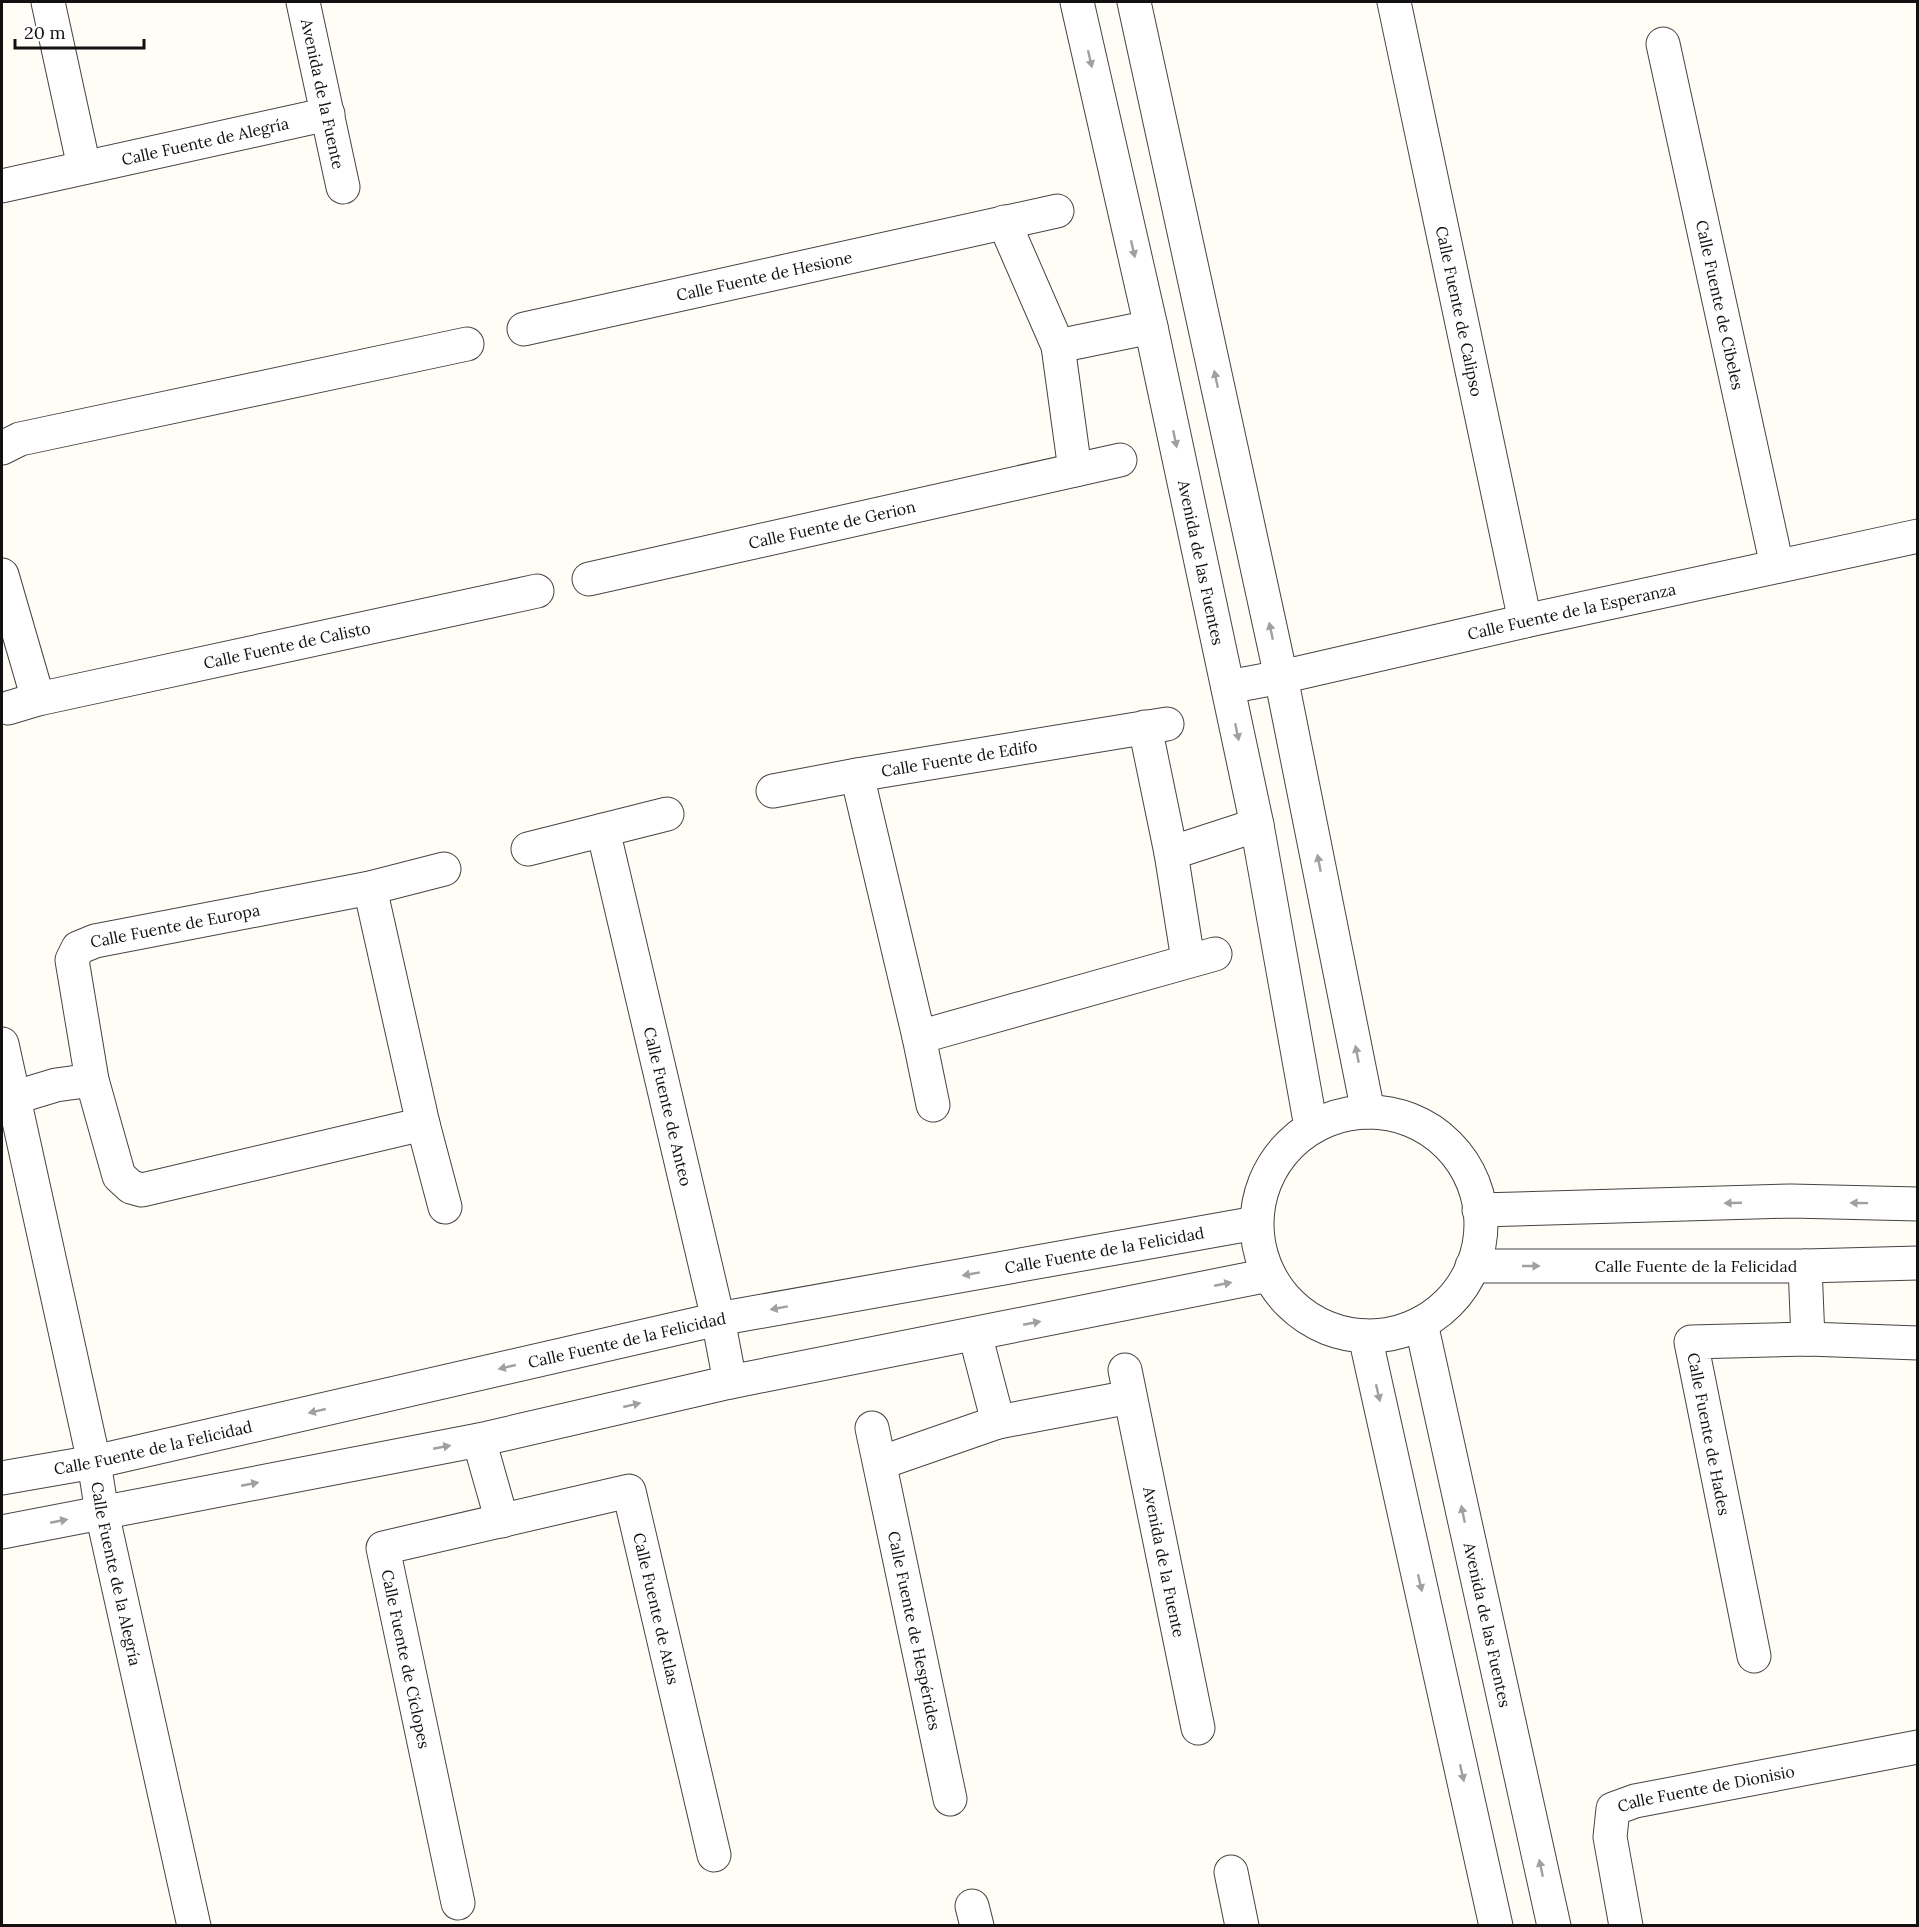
<svg xmlns="http://www.w3.org/2000/svg" width="1919" height="1927" viewBox="0 0 1919 1927" font-family="Lora,serif">
  <style>
    .lines { fill: none; stroke-linecap: round; stroke-linejoin: round }
    .minor-casing { stroke: #444; stroke-width: 35 }
    .tertiary-casing { stroke: #444; stroke-width: 35 }
    .minor { stroke: #fff; stroke-width: 33 }
    .tertiary { stroke: #fff; stroke-width: 33 }
    .oneway { fill: #a0a0a0 }
    .labels { text-anchor: middle; stroke-width: 6; stroke-linejoin: round; paint-order: stroke }
    .street-label { font-size: 16px; fill: #111; stroke: #fff }
  </style>
  <rect width="100%" height="100%" fill="#fffdf5"/>
  <g class="lines">
    <g class="minor-casing">
      <g id="minor">
        <path d="M48 2 84 167"/>
        <path id="s1" d="M303 2 343 187"/>
        <path id="s2" d="M1394 2 1525 621"/>
        <path id="s3" d="M1663 44 1777 566"/>
        <path id="s4" d="M2 186 328 114"/>
        <path d="M1004 222 1058 346 1075 470"/>
        <path id="s5" d="M524 329 1057 211"/>
        <path d="M1058 346 1151 327"/>
        <path d="M2 448 20 439 467 344"/>
        <path d="M2 575 38 699"/>
        <path id="s6" d="M589 579 1120 460"/>
        <path id="s7" d="M1228 687 1281 677 1525 621 1918 536"/>
        <path id="s8" d="M8 708 38 699 537 591"/>
        <path d="M1145 727 1171 853 1188 960"/>
        <path d="M857 775 919 1037 933 1105"/>
        <path id="s9" d="M773 791 857 775 1167 724"/>
        <path id="s10" d="M603 830 718 1319 730 1382"/>
        <path d="M528 849 667 814"/>
        <path d="M1171 853 1257 825"/>
        <path d="M370 888 423 1124 445 1207"/>
        <path d="M919 1037 1215 954"/>
        <path id="s11" d="M2 1044 94 1462 102 1513 194 1926"/>
        <path d="M13 1098 56 1085 92 1080"/>
        <path id="s12" d="M423 1124 142 1190 131 1187 119 1176 92 1080 72 960 78 948 95 941 370 888 444 869"/>
        <path d="M1479 1210 1791 1201 1918 1204"/>
        <path id="s13" d="M1472 1266H1805L1918 1263"/>
        <path d="M1805 1266 1808 1339"/>
        <path d="M975 1334 998 1422"/>
        <path id="s14" d="M1125 1370 1198 1728"/>
        <path id="s15" d="M872 1428 950 1799"/>
        <path d="M479 1440 502 1521"/>
        <path d="M880 1463 998 1422 1130 1397"/>
        <path id="s16" d="M2 1478 94 1462 718 1319 1256 1223"/>
        <path d="M2 1532 479 1440 730 1382 1269 1275"/>
        <path d="M1754 1656 1691 1342 1808 1339 1918 1343"/>
        <path d="M1231 1872 1242 1926"/>
        <path id="s17" d="M458 1903 383 1548 629 1491 714 1855"/>
        <path d="M972 1906 977 1926"/>
        <path id="s18" d="M1626 1926 1610 1837 1613 1809 1635 1801 1918 1747"/>
      </g>
    </g>
    <g class="tertiary-casing">
      <g id="tertiary">
        <path id="s19" d="M1077 2 1151 327 1257 825 1311 1127"/>
        <path d="M1134 2 1281 677 1368 1112"/>
        <circle cx="1369" cy="1224" r="112"/>
        <path id="s20" d="M1421 1323 1554 1926"/>
        <path d="M1365 1336 1496 1926"/>
      </g>
    </g>
    <use href="#minor" class="minor"/>
    <use href="#tertiary" class="tertiary"/>
  </g>
  <defs><path id="oneway-solid" d="M-6-.8H1V-3.2L6.5 0L1 3.2V.8H-6Z" transform="scale(1.5)"/></defs>
  <g class="oneway">
    <use href="#oneway-solid" transform="translate(1090 59) rotate(77)"/>
    <use href="#oneway-solid" transform="translate(1133 249) rotate(77)"/>
    <use href="#oneway-solid" transform="translate(1216 379) rotate(-102)"/>
    <use href="#oneway-solid" transform="translate(1175 439) rotate(78)"/>
    <use href="#oneway-solid" transform="translate(1271 631) rotate(-102)"/>
    <use href="#oneway-solid" transform="translate(1237 732) rotate(78)"/>
    <use href="#oneway-solid" transform="translate(1319 863) rotate(-101)"/>
    <use href="#oneway-solid" transform="translate(1357 1054) rotate(-101)"/>
    <use href="#oneway-solid" transform="translate(1733 1203) rotate(178)"/>
    <use href="#oneway-solid" transform="translate(1859 1203) rotate(-179)"/>
    <use href="#oneway-solid" transform="translate(1531 1266)"/>
    <use href="#oneway-solid" transform="translate(971 1274) rotate(170)"/>
    <use href="#oneway-solid" transform="translate(1223 1284) rotate(-11)"/>
    <use href="#oneway-solid" transform="translate(779 1308) rotate(170)"/>
    <use href="#oneway-solid" transform="translate(1032 1323) rotate(-11)"/>
    <use href="#oneway-solid" transform="translate(507 1367) rotate(167)"/>
    <use href="#oneway-solid" transform="translate(1378 1393) rotate(77)"/>
    <use href="#oneway-solid" transform="translate(632 1405) rotate(-13)"/>
    <use href="#oneway-solid" transform="translate(317 1411) rotate(167)"/>
    <use href="#oneway-solid" transform="translate(442 1447) rotate(-11)"/>
    <use href="#oneway-solid" transform="translate(250 1484) rotate(-11)"/>
    <use href="#oneway-solid" transform="translate(1463 1514) rotate(-102)"/>
    <use href="#oneway-solid" transform="translate(59 1521) rotate(-11)"/>
    <use href="#oneway-solid" transform="translate(1420 1583) rotate(77)"/>
    <use href="#oneway-solid" transform="translate(1462 1773) rotate(77)"/>
    <use href="#oneway-solid" transform="translate(1541 1868) rotate(-102)"/>
  </g>
  <g class="labels">
    <g class="street-label">
      <text dy="6" stroke="none"><textPath href="#s1" startOffset="94">Avenida de la Fuente</textPath></text>
      <text dy="6" stroke="none"><textPath href="#s4" startOffset="208">Calle Fuente de Alegría</textPath></text>
      <text dy="6" stroke="none"><textPath href="#s5" startOffset="246">Calle Fuente de Hesione</textPath></text>
      <text dy="6" stroke="none"><textPath href="#s3" startOffset="267">Calle Fuente de Cibeles</textPath></text>
      <text dy="6" stroke="none"><textPath href="#s2" startOffset="316">Calle Fuente de Calipso</textPath></text>
      <text dy="6" stroke="none"><textPath href="#s6" startOffset="249">Calle Fuente de Gerion</textPath></text>
      <text dy="6" stroke="none"><textPath href="#s19" startOffset="574">Avenida de las Fuentes</textPath></text>
      <text dy="6" stroke="none"><textPath href="#s7" startOffset="352">Calle Fuente de la Esperanza</textPath></text>
      <text dy="6" stroke="none"><textPath href="#s8" startOffset="286">Calle Fuente de Calisto</textPath></text>
      <text dy="6" stroke="none"><textPath href="#s9" startOffset="189">Calle Fuente de Edifo</textPath></text>
      <text dy="6" stroke="none"><textPath href="#s12" startOffset="651">Calle Fuente de Europa</textPath></text>
      <text dy="6" stroke="none"><textPath href="#s10" startOffset="284">Calle Fuente de Anteo</textPath></text>
      <text dy="6" stroke="none"><textPath href="#s16" startOffset="1126">Calle Fuente de la Felicidad</textPath></text>
      <text dy="6" stroke="none"><textPath href="#s13" startOffset="224">Calle Fuente de la Felicidad</textPath></text>
      <text dy="6" stroke="none"><textPath href="#s16" startOffset="640">Calle Fuente de la Felicidad</textPath></text>
      <text transform="translate(1709 1434) rotate(79)" y="6">Calle Fuente de Hades</text>
      <text dy="6" stroke="none"><textPath href="#s16" startOffset="154">Calle Fuente de la Felicidad</textPath></text>
      <text dy="6" stroke="none"><textPath href="#s14" startOffset="196">Avenida de la Fuente</textPath></text>
      <text dy="6" stroke="none"><textPath href="#s11" startOffset="542">Calle Fuente de la Alegría</textPath></text>
      <text dy="6" stroke="none"><textPath href="#s17" startOffset="736">Calle Fuente de Atlas</textPath></text>
      <text dy="6" stroke="none"><textPath href="#s20" startOffset="309">Avenida de las Fuentes</textPath></text>
      <text dy="6" stroke="none"><textPath href="#s15" startOffset="207">Calle Fuente de Hespérides</textPath></text>
      <text transform="translate(406 1659) rotate(78)" y="6">Calle Fuente de Cíclopes</text>
      <text dy="6" stroke="none"><textPath href="#s18" startOffset="214">Calle Fuente de Dionisio</textPath></text>
    </g>
  </g>
  <rect width="1919" height="1927" fill="none" stroke="#111111" stroke-width="6"/>
  <path d="M15 39v9h129v-9" fill="none" stroke="#111111" stroke-width="3"/>
  <text x="24" y="39" font-size="18" fill="#111111" stroke="#ffffff" stroke-width="4.5" paint-order="stroke">20 m</text>
</svg>
